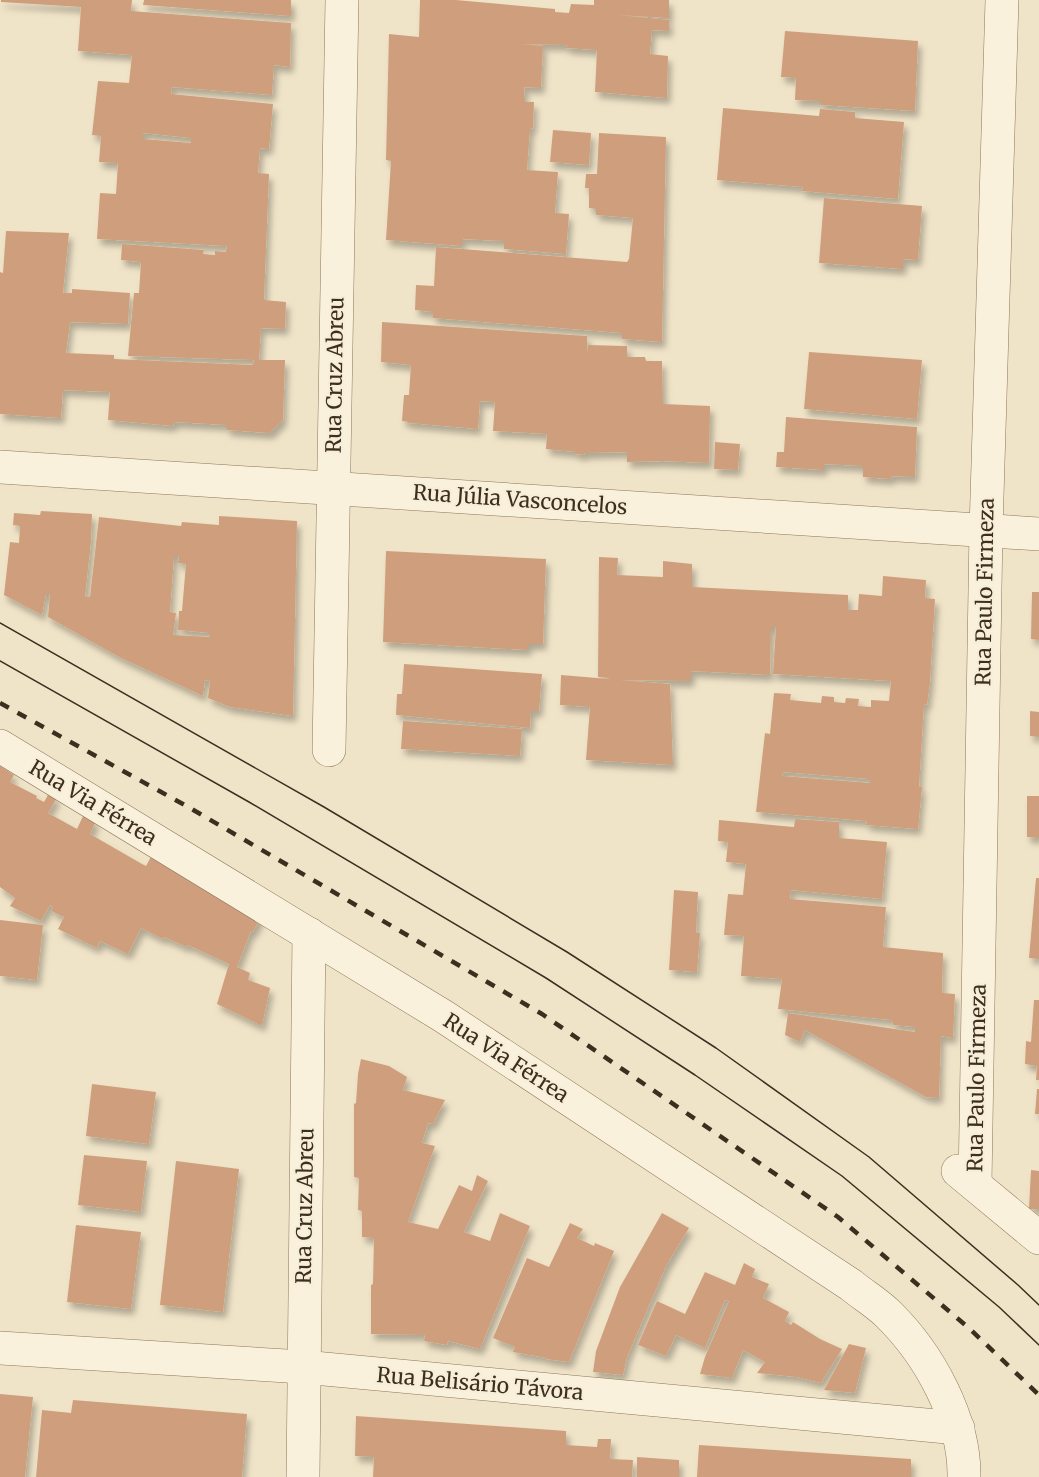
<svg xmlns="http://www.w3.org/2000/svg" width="1039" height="1477" viewBox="0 0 1039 1477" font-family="Merriweather,serif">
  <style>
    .building { fill: #cf9f7d; fill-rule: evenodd; filter: url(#shadow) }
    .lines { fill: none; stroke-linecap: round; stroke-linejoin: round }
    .minor-casing { stroke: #8d765c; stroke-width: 34 }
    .minor { stroke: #faf1dc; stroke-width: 33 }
    .tram { stroke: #3d2e20; stroke-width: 1.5 }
    .rail { stroke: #3d2e20; stroke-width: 4.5; stroke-dasharray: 10 10; stroke-linecap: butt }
    .labels { text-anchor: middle; stroke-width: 4.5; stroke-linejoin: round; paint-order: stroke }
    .street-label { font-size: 21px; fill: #3d2e20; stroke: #f7eed8 }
  </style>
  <defs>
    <filter id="shadow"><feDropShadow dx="3.5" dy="6" stdDeviation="3" flood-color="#0004"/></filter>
  </defs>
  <rect width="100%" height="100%" fill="#f0e4c8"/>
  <g class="building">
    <path d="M1 0H132L131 11 291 23 290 67 274 65 272 95 172 87 171 94 273 104 269 149 260 148 258 173 269 174 264 300 286 302 285 329 261 328 259 360H285L283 420 270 433 227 430V425L174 422 173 426 108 420 110 392 63 390 61 418 0 414V272L3 273 6 231 69 233 63 293H72V289L130 293 128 324 70 322 66 353 114 355V359L253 365 254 360 128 356 134 293H139L141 262 121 260 122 244 204 250 203 254 215 255V251L226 252 227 246 97 239 100 193 116 194 118 163 99 162 101 136 92 135 98 81 129 83 132 55 78 51 81 7 1 2ZM143 133 191 138V143L143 139Z"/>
    <path d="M144 0H291V16L143 5Z"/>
    <path d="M420 0H456L555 9V12L569 13 571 4 594 5V0H669V18L618 15 669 20V31L652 30 650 54 668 56 667 98 595 92 597 50 566 48 567 45 522 44 543 46 541 88 524 87 525 102H534L533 128 530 129 527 170 558 172 555 213 569 214 566 254 504 249V241L462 239V246L386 240 391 161 386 160 389 34 419 37Z"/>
    <path d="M785 31 918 41 915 111 821 105V101L795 100 796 78 781 77Z"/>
    <path d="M723 108 819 116 820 109 855 112V118L904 122 898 199 802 191 803 187 717 180Z"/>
    <path d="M553 130 591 133 589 165 550 162Z"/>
    <path d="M599 133 666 137 662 342 622 339V333L433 318V312L415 310 416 285 434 286 436 247 627 262 629 259 633 218 596 215V209L589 208V188H585L586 174H597Z"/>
    <path d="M824 198 922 206 918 260 903 259V269L819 263Z"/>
    <path d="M382 322 587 336V353L588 345 627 346V357H645L646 361H662L663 404 710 406 709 463 663 461 627 462V452L584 453 585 455 576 454V452L546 449 547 434 493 431 495 402 480 401 478 429 409 423V422L402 421 404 395H409L411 365 381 362Z"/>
    <path d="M809 352 922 360 917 419 804 409Z"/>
    <path d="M786 417 917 427 915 477 892 476 891 479 863 477V466L824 464V470L776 467 777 452H784Z"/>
    <path d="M715 442 740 444 738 470 714 469Z"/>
    <path d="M41 511 92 514 91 541 85 597H90L99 517 181 526 182 522 219 525V516L297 521 293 716 230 707 208 698 210 681 205 680 203 696 119 657 48 617 50 594H46L42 615 4 595 10 542 19 543 20 526 13 525 14 513 40 515ZM174 556H179L178 563 186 564 182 611H179L178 630 210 633V637L173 635 176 613 170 612Z"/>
    <path d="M386 551 546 559 543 644H528V650L383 642Z"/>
    <path d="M599 557 618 558 617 575 663 577V561L692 564V587L848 595V610H858L859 594 882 596 883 576 926 580 925 598 935 599 930 682 927 705 924 704 919 787H922L918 829 866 825 867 821 756 812 765 733 770 734 774 693 791 694 790 700 821 703 822 696 834 697V702L845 703 846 698 859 699 858 706 871 707V700L889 701 891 681 773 674 776 627H771L770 675 691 671V681L620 680 670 684 673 765 586 760 590 707 560 705 561 675 609 679V678L598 677ZM783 772 870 779V783L782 776Z"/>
    <path d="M1032 592H1039V640L1031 639Z"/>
    <path d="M404 664 542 674 539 711H531L530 728 396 715 397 694H402Z"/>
    <path d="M1030 711 1039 712V737L1030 736Z"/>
    <path d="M403 721 522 729 520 756 401 749Z"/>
    <path d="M0 766 14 775 10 782 37 796 36 798 44 802 49 793 57 798 48 813 77 829 84 814 96 821 90 834 142 864 146 866 153 853 262 915 253 932 251 931 237 967 250 973 248 980 270 988 262 1026 217 1004 229 964 188 945 187 947 164 937 163 939 141 928 128 954 100 941 97 948 58 929 64 917 51 911 53 907 50 905 41 921 10 906 15 898 0 887Z"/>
    <path d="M1027 796H1039V838L1027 837Z"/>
    <path d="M795 819 839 822V838L887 842 882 899 791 890 790 899 886 907 883 947 943 953 942 993 955 994 953 1038 941 1036 939 1098 926 1097 805 1030 800 1042 785 1035 788 1013 915 1032V1027L893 1025 892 1020 778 1009 782 979 741 976 744 936 724 935 728 894 743 895 746 864 726 862 728 842 718 841 719 820 794 827Z"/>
    <path d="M1036 878H1039V959L1029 958Z"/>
    <path d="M674 890 698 892 696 933H700L697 972 669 970Z"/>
    <path d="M0 920 43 925 37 980 0 976Z"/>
    <path d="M1034 1000H1039V1080H1036L1037 1066 1025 1064 1026 1041 1031 1042Z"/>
    <path d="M361 1059 389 1066 407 1077 403 1090 445 1100 433 1124 428 1123 422 1143 435 1146 408 1222 438 1229 459 1185 472 1191 477 1175 488 1181 464 1232 490 1241 500 1213 530 1226 480 1349 448 1341 447 1345 424 1341 425 1335 371 1334V1285L373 1284 374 1238 362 1237V1211L358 1210 359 1178 354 1177V1104L356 1103 358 1074Z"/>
    <path d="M92 1084 156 1092 149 1144 86 1136Z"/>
    <path d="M1037 1089H1039V1114H1035Z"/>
    <path d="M84 1155 147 1161 141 1212 78 1205Z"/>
    <path d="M176 1161 239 1169 223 1312 160 1305Z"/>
    <path d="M1031 1170 1039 1171V1209H1029Z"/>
    <path d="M662 1213 689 1228 666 1266 627 1357 623 1375 593 1372 596 1351 620 1287Z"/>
    <path d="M570 1223 583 1229 577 1238 594 1246 595 1243 614 1251 569 1362 546 1359 547 1358 513 1352 515 1347 493 1338 527 1258 549 1267Z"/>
    <path d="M76 1225 141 1232 131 1309 67 1302Z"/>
    <path d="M744 1263 755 1269 752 1277 769 1284 763 1298 789 1312 785 1321 791 1325 793 1322 820 1339 842 1349 821 1383 797 1377 757 1373 765 1362 743 1350 732 1378 700 1374 705 1357 729 1301 725 1300 705 1348 676 1335 666 1356 638 1345 657 1301 685 1314 705 1272 735 1285Z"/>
    <path d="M849 1344 866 1348 855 1393 824 1390Z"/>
    <path d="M0 1394 33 1397 25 1477H0Z"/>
    <path d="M73 1400 247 1414 242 1477H36L42 1410 71 1413Z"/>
    <path d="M356 1416 566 1431V1445L597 1447 598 1439H611L610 1459 633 1460 632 1477H373L374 1457 355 1456Z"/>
    <path d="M699 1445 911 1459V1477H697Z"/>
    <path d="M637 1457 679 1460V1477H637Z"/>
  </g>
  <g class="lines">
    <g class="minor-casing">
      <g id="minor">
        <path d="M0 467 1039 534"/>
        <path d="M0 746 443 1016 851 1285C863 1295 877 1303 888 1314 929 1354 965 1419 964 1477"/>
        <path d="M329 750 342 0"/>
        <path d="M958 1171 1039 1238"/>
        <path d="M975 1184 986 530 1002 0"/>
        <path d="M0 1348 303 1367 958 1428"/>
        <path d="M303 1477 309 934"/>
      </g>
    </g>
    <use href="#minor" class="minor"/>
    <g class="tram">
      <path d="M0 623 324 807 567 952 716 1048 869 1157 1018 1285 1039 1305"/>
      <path d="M0 661 249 802 546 978 695 1075 842 1176 999 1307 1039 1345"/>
    </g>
    <path class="rail" d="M0 703 190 808 542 1014 838 1217 970 1329 1039 1395"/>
  </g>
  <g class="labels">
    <g class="street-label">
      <text transform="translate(335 375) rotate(-89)" y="7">Rua Cruz Abreu</text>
      <text transform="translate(520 500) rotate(4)" y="7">Rua Júlia Vasconcelos</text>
      <text transform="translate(985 592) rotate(-89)" y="7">Rua Paulo Firmeza</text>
      <text transform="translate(93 803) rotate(31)" y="7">Rua Via Férrea</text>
      <text transform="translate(506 1058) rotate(33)" y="7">Rua Via Férrea</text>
      <text transform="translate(977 1078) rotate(-89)" y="7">Rua Paulo Firmeza</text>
      <text transform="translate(305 1206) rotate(-89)" y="7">Rua Cruz Abreu</text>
      <text transform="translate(480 1384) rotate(5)" y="7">Rua Belisário Távora</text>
    </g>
  </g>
</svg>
